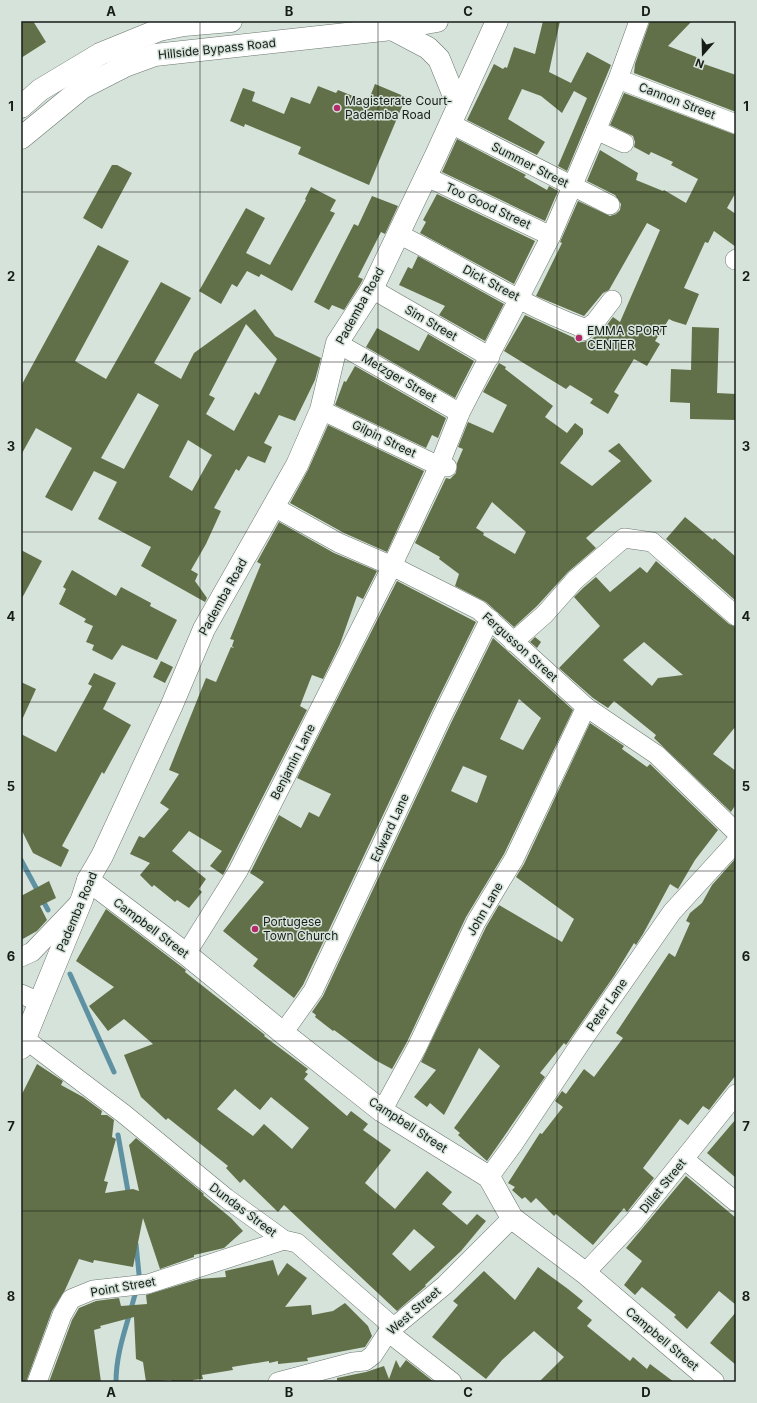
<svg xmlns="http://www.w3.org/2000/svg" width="757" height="1403" viewBox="0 0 757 1403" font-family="Inter,sans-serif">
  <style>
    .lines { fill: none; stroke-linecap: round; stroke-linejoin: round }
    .stream { stroke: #5e91a2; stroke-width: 5 }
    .building { fill: #627049; fill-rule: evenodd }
    .street-casing { stroke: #6b786f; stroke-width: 20 }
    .secondary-casing { stroke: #6b786f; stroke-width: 23 }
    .street { stroke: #fff; stroke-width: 19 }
    .secondary { stroke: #fff; stroke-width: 22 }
    .grid { fill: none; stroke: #171c18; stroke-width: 1; stroke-opacity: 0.55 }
    .poi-dot { fill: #b42b6b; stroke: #d6e3da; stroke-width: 1.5 }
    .labels { text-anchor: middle; stroke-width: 3; stroke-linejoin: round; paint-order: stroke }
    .street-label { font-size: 12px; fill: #171c18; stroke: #d6e3da }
    .poi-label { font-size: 12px; fill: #171c18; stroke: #d6e3da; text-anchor: start }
    .neatline { fill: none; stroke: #171c18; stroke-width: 1.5 }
    .grid-label { font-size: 13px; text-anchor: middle; font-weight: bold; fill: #171c18 }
  </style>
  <rect width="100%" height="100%" fill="#d6e3da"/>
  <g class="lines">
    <g class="stream">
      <path d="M21 860 48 910"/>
      <path d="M70 974 114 1072"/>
      <path d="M118 1135 129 1197"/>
      <path d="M136 1244 139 1274 138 1282"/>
      <path d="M116 1382C116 1349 129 1321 136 1290"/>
    </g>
  </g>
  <g class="building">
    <path d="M21 21H33L46 42 21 58Z"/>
    <path d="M543 21H560L549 72 571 83 587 52 611 65 567 171 558 166 587 98 574 91 562 113 541 96 522 89 508 119 545 142 537 155 467 120 494 64 503 69 505 67 507 68 514 47 535 54Z"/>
    <path d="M650 21H692L668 46 699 58 698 62 736 75V112L634 73 635 64Z"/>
    <path d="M375 84 406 97 369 185 298 154 301 147 245 124 244 127 230 121 243 88 255 92 252 101 284 114 291 97 310 104 318 86 336 93 338 90 368 102Z"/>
    <path d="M624 93 736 135V192L727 208 736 214V247L714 231 708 243 705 242 684 288 699 294 686 325 673 321 674 319 673 321 669 319 655 341 660 344 647 366 634 359 614 392 619 395 608 414 590 403 593 399 570 385 566 389 504 351 525 315 583 342 590 340 602 331 613 317 620 322 660 230 647 223 609 290 603 293 584 316 536 296 562 243 560 242 578 201 610 216 616 214 620 210 621 204 615 195 587 181 600 150 638 173 636 180 663 191 664 190 686 203 698 179 671 165 673 162 651 152 649 155 634 147 635 142 633 136 610 125Z"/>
    <path d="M457 139 526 175 524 177 547 190 549 186 558 191 545 221 442 172Z"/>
    <path d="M112 165H117L132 173 102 229 83 218Z"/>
    <path d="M311 187 336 200 330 211 335 213 292 291 261 274 259 277 247 271 237 287 232 284 221 304 199 291 246 208 265 218 246 253 270 265 306 200 305 199Z"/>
    <path d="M437 194 535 241 514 284 420 233 426 222 423 220Z"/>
    <path d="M372 196 398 206 385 234 381 232 358 277 363 279 361 283 344 310 332 305 329 310 314 302 354 224 358 226Z"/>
    <path d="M98 245 129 261 75 361 106 379 161 282 191 298 154 363 181 379 194 353 255 309 275 336 321 358 315 380 295 421 279 415 264 443 272 447 265 463 248 456 239 471 236 469 214 508 221 511 206 544 191 570 198 574 195 581 207 598 205 602 141 566 151 547 98 519 117 482 94 471 72 511 45 497 72 448 36 428 21 455V386ZM246 324 277 359 259 395 255 392 234 431 206 414 215 398 209 395ZM138 393 159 405 124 469 101 458ZM188 440 212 455 192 491 169 477Z"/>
    <path d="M418 256 504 304 485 341 439 315 445 306 399 285 408 267 412 269Z"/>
    <path d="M692 327 719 328 717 393 736 394V420L690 419V403L670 402 671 369 691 370Z"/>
    <path d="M377 328 419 351 428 334 474 361 455 398 366 347Z"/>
    <path d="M499 363 506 367 505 369 553 406 545 417 567 433 575 423 583 429V434L560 463 592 486 621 461 608 451 619 443 652 481 586 538 596 548 568 572 537 606 514 627 486 602 455 586 459 574 439 559 440 557 415 543 446 478 450 479 456 473 457 463 463 449 458 447 468 422 493 433 507 405 483 392ZM492 502 526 532 515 554 483 535 484 533 476 528Z"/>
    <path d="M355 366 446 418 438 438 432 435 426 448 335 405 344 381 346 382Z"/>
    <path d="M328 425 424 471 387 552 344 533 290 503 308 470Z"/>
    <path d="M685 517 713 540 714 538 736 557V601L666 539Z"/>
    <path d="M279 522 334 553 377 571 363 599 357 596 340 644 323 679 312 675 300 706 307 710 223 875 210 866 222 851 189 831 172 851 206 879 199 889 202 892 189 908 177 900 175 902 154 885 152 887 140 875 150 863 130 854 139 836 144 838 169 809 160 803 179 774 169 770 206 678 216 682 231 647 234 648 232 646 234 640 230 639 261 564 257 562Z"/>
    <path d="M21 550 42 561 21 600Z"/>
    <path d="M656 561 729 624 736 627V726L713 754 736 771V804L731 812 654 738 656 735 614 701 608 708 593 698 559 668 600 626 574 597 583 588 596 577 610 592 640 567 647 573ZM644 642 683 675 658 678 652 686 623 660Z"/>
    <path d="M72 570 116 596 121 587 151 603 150 606 177 620 157 660 122 645 112 660 92 650 94 645 86 642 93 626 84 622 86 619 59 604 66 589 63 587Z"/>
    <path d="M397 581 476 622 431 713 303 985 294 998 253 966 258 959 223 931 264 882 250 873 279 815 301 828 309 812 319 817 331 794 297 778Z"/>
    <path d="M535 637 541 642 537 648 530 642Z"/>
    <path d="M493 638 573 710 504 854 466 917 407 1042 392 1069 375 1060 334 1030 333 1031 315 1017 316 1015 312 1012 323 996 451 723ZM519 699 541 718 523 750 500 739ZM463 766 487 776 477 803 451 791Z"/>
    <path d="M161 661 173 667 165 683 153 677Z"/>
    <path d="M94 673 116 683 103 709 131 725 104 774 102 772 62 846 69 850 61 867 33 853 21 829V734L56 752 92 686 88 684Z"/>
    <path d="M21 682 36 689 21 722Z"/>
    <path d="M590 723 624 746 622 749 647 767 650 764 718 830 695 860 678 889 670 884 643 934 636 945 634 943 614 976 566 1045 564 1043 540 1073 545 1077 487 1161 458 1135 460 1133 454 1128 500 1066 479 1048 444 1115 430 1103 427 1107 414 1097 436 1070 421 1062 486 927 499 905 562 942 574 919 516 877 524 864Z"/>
    <path d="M736 858V1075L709 1110 703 1106 688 1125 680 1119 643 1168 654 1178 627 1212 624 1208 593 1245 556 1214 554 1216 536 1198 531 1203 525 1197 522 1199 512 1190 515 1187 508 1183 540 1133 542 1134 563 1107 555 1101 562 1091 566 1094 584 1069 594 1077 623 1038 616 1033 669 953 675 957 690 923 686 921 690 913 702 903 712 885Z"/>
    <path d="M49 881 56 898 40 906 47 920 37 931 21 940V896Z"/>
    <path d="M106 909 178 964 186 970 185 972 265 1035 264 1036 308 1069 305 1072 308 1074 304 1079 347 1116 351 1111 368 1124 363 1130 391 1150 365 1183 395 1209 427 1171 452 1192 442 1204 467 1225 477 1214 486 1221 461 1251 425 1285 426 1286 397 1311 284 1205 278 1212 244 1179 240 1183 226 1168 228 1166 168 1118 166 1120 141 1097 124 1055 153 1044 124 1019 108 1031 89 1006 114 987 76 961ZM235 1089 260 1110 271 1097 309 1128 292 1149 264 1124 253 1136 217 1109ZM414 1229 435 1247 410 1271 392 1254Z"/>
    <path d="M37 1064 63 1081 61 1085 83 1097 102 1111 101 1115H107L114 1120 112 1137 116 1139 104 1181 108 1182 105 1193 133 1189 139 1191 129 1145 136 1138 204 1194 203 1195 231 1218 243 1231 224 1248 194 1255V1257L160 1269 143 1218 133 1267 94 1260 93 1263 79 1259 65 1290 52 1311 26 1382H21V1096Z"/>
    <path d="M736 1119V1178L707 1153Z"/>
    <path d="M686 1176 736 1218V1305L719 1291 687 1329 674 1317 676 1315 642 1287 635 1295 624 1285 642 1261 626 1248Z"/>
    <path d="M273 1260 278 1276 287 1263 307 1278 285 1307 311 1305 312 1315 333 1311 345 1303 368 1326 372 1336 365 1347 307 1358 308 1361 278 1364V1361L269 1363V1361L232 1367 233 1370 202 1375 203 1379 193 1380V1382H172L171 1380 146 1382 143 1362 136 1359 134 1317 100 1326 101 1328 94 1330 101 1382H49L72 1320 79 1308 96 1301 119 1298 121 1306 147 1304 146 1295 199 1279 226 1277 225 1271Z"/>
    <path d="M538 1267 568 1289 583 1301 577 1308 592 1320 587 1326 630 1361 633 1357 647 1369 650 1364 674 1382H539L564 1357 534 1331 502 1360 486 1379 432 1337 458 1305 453 1301 484 1271 515 1300Z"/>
    <path d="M736 1312V1365L710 1343Z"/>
    <path d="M396 1360 400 1368 406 1360 434 1382H337V1378L366 1372 384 1366 389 1379Z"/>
  </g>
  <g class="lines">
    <g class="street-casing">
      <g id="street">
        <path d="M618 79 736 124"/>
        <path d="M451 124 610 205"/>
        <path d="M596 130 624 143"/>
        <path d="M425 176 551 236"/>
        <path d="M398 234C458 263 518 304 581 327L583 331 595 322 612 300"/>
        <path d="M735 260 736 259"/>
        <path d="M372 289 490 357"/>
        <path d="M337 343 460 413"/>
        <path d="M321 410 439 466 447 467"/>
        <path d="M274 507 339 543 392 566 479 610 586 707 657 755 736 832"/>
        <path d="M513 642 545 614 575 580 624 538 652 542 736 616"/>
        <path d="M186 954 238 871 392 566 439 466 460 413 551 236 618 79 639 21"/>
        <path d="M21 957 32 952 79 903"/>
        <path d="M21 994 39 1002"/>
        <path d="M283 1033 313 991 441 718 490 619"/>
        <path d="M25 1039 124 1114 226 1198 284 1240 297 1243 391 1325 388 1332 452 1382"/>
        <path d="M382 1111 417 1047 476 922 514 859 586 707"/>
        <path d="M684 1159 736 1202"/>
        <path d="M489 1177 514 1143 584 1038 672 912 736 842"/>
        <path d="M585 1273 634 1221 736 1094"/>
        <path d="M37 1382 62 1315 71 1299 93 1290 148 1284 284 1240"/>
        <path d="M278 1382 353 1362 365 1361 373 1355 388 1332 445 1285 512 1218"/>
      </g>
    </g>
    <g class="secondary-casing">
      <g id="secondary">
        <path d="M392 29 428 48 439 59 458 106"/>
        <path d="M21 107 40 90 100 54 159 30 184 25 231 21"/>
        <path d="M21 138 82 88 125 66 155 55 392 29 437 21"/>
        <path d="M88 880 186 954 283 1033 382 1111 489 1177 512 1218 585 1273 713 1382"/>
        <path d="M21 1048 82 899 88 880 102 856 171 707 204 629 297 465 321 410 337 343 372 289 437 153 497 21"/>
      </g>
    </g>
    <use href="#street" class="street"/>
    <use href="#secondary" class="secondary"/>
  </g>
  <path class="grid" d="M200 21V1382M378 21V1382M557 21V1382M21 192H736M21 362H736M21 532H736M21 702H736M21 871H736M21 1041H736M21 1211H736"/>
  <g class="poi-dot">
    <circle cx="337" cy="108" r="4"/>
    <circle cx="579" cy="338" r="4"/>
    <circle cx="255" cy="929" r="4"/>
  </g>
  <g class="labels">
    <g class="street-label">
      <text transform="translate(217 49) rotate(-6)" y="4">Hillside Bypass Road</text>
      <text transform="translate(677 101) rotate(21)" y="4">Cannon Street</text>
      <text transform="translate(530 165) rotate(27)" y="4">Summer Street</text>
      <text transform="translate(488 206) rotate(25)" y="4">Too Good Street</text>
      <text transform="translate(491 283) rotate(28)" y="4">Dick Street</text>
      <text transform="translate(360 306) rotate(-61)" y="4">Pademba Road</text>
      <text transform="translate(431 323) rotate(30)" y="4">Sim Street</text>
      <text transform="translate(399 378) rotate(30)" y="4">Metzger Street</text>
      <text transform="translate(384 439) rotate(26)" y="4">Gilpin Street</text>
      <text transform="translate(223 597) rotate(-61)" y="4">Pademba Road</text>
      <text transform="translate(520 647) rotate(42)" y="4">Fergusson Street</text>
      <text transform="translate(293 762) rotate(-63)" y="4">Benjamin Lane</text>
      <text transform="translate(390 828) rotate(-65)" y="4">Edward Lane</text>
      <text transform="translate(485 909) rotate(-60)" y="4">John Lane</text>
      <text transform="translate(77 912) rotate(-67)" y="4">Pademba Road</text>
      <text transform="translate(151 928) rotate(37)" y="4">Campbell Street</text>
      <text transform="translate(607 1005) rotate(-55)" y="4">Peter Lane</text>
      <text transform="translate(408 1125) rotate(33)" y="4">Campbell Street</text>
      <text transform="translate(663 1186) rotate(-51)" y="4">Dillet Street</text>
      <text transform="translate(243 1210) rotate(37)" y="4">Dundas Street</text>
      <text transform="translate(123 1287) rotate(-10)" y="4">Point Street</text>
      <text transform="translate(414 1311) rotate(-41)" y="4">West Street</text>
      <text transform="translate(662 1339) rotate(40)" y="4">Campbell Street</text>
    </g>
    <g class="poi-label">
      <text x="345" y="105">Magisterate Court-<tspan x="345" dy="14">Pademba Road</tspan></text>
      <text x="587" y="335">EMMA SPORT<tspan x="587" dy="14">CENTER</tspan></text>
      <text x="263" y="926">Portugese<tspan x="263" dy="14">Town Church</tspan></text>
    </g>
  </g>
  <rect width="757" height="1403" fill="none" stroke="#d6e3da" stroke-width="44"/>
  <g transform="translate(703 54) rotate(200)" stroke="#d6e3da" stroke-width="3" paint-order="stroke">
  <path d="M0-3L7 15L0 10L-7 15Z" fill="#171c18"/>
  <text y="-6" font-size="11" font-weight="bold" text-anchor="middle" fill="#171c18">N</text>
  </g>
  <rect x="22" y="22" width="713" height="1359" class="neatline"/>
  <g class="grid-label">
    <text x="111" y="16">A</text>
    <text x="289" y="16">B</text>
    <text x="468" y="16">C</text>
    <text x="646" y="16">D</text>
    <text x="11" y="111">1</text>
    <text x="746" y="111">1</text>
    <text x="11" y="281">2</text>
    <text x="746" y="281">2</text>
    <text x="11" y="451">3</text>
    <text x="746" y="451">3</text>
    <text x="11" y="621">4</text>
    <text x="746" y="621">4</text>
    <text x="11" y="791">5</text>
    <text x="746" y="791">5</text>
    <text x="11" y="961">6</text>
    <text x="746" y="961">6</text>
    <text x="11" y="1131">7</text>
    <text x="746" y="1131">7</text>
    <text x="11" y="1301">8</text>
    <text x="746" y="1301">8</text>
    <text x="111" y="1397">A</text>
    <text x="289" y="1397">B</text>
    <text x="468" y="1397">C</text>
    <text x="646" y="1397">D</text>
  </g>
</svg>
